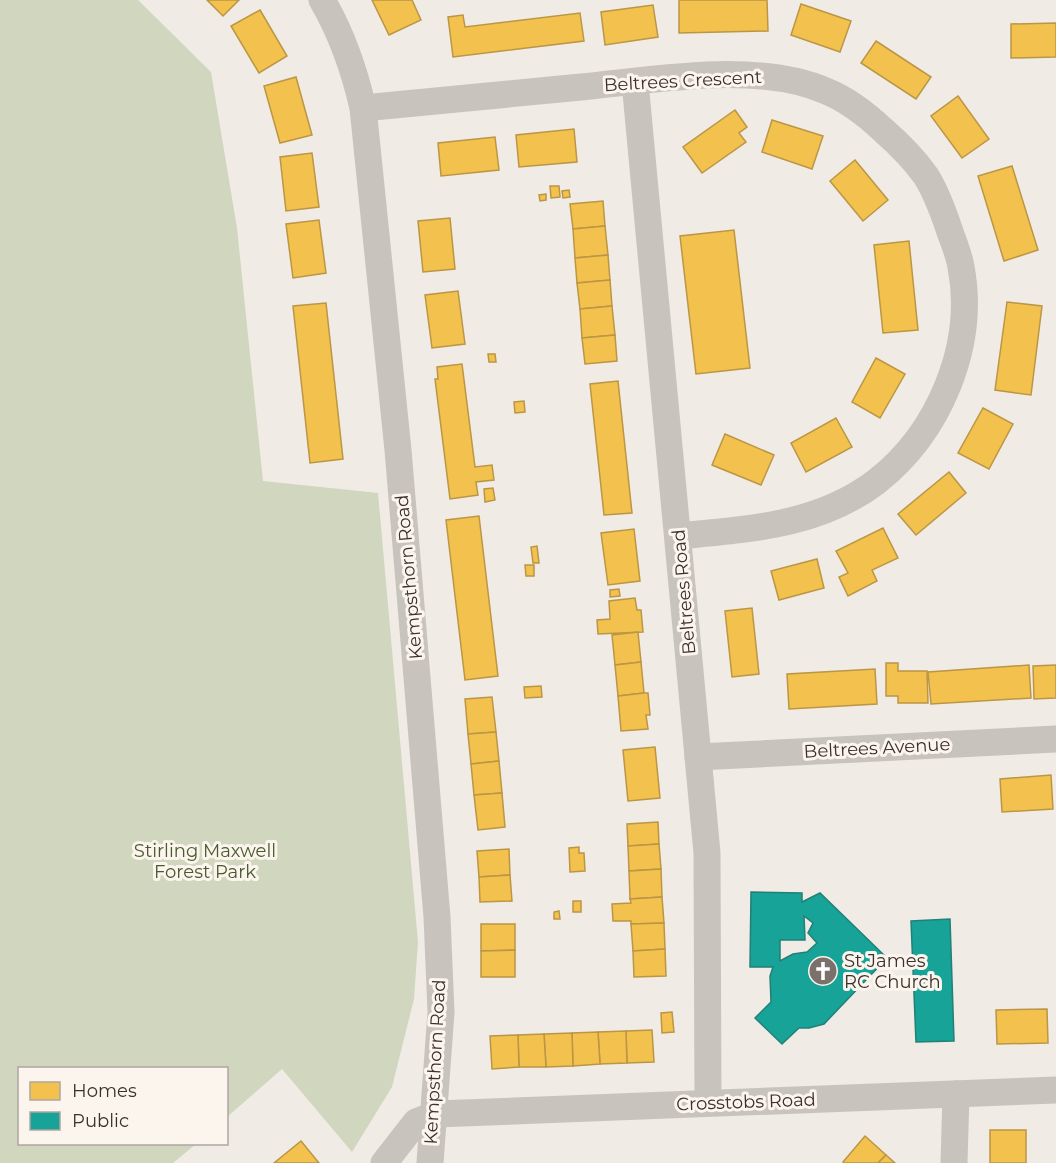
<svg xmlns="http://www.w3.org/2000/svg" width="1056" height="1163" viewBox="0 0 1056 1163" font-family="Montserrat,sans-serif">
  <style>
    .green { fill: #d1d6bf }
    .homes { fill: #f2c14e; stroke: #bb9644; stroke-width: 1.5 }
    .public { fill: #17a398; stroke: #228077; stroke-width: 1.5; fill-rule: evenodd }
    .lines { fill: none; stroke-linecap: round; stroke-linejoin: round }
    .street { stroke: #c9c3be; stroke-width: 27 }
    .labels { text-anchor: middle; stroke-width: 6; stroke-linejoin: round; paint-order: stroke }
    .street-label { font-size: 18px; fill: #3b302b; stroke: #fbf5ee }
    .park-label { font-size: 18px; fill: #4a5a2e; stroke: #fbf5ee }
    .poi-label { font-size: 18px; fill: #3b302b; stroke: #fbf5ee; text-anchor: start }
  </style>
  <rect width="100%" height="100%" fill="#f0ebe5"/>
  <path class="green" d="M0 0H138L211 72 237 228 263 481 378 493 418 942 414 999 392 1087 352 1152 282 1069 227 1117 226 1068H20V1144H196L173 1163H0Z"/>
  <g class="homes">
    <path d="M207 0H239L223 16Z"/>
    <path d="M372 0H412L421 20 389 35Z"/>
    <path d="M679 0H767L768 31 679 33Z"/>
    <path d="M801 4 851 21 840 52 791 35Z"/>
    <path d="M653 5 658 37 605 45 601 12Z"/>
    <path d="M260 10 287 56 259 73 231 26Z"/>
    <path d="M580 13 584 41 453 57 448 17 463 15 465 27Z"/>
    <path d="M1056 23V57L1011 58V24Z"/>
    <path d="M876 41 931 77 916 99 861 63Z"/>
    <path d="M296 77 312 135 280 143 264 86Z"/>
    <path d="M958 96 989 139 962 158 931 116Z"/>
    <path d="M735 110 747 127 739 133 746 142 702 173 683 147Z"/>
    <path d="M772 120 823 136 812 169 762 152Z"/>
    <path d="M574 129 577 162 519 167 516 135Z"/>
    <path d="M495 137 499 170 441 176 438 143Z"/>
    <path d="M312 153 319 207 286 211 280 157Z"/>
    <path d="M855 160 888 200 863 221 830 181Z"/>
    <path d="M1012 166 1038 250 1004 261 978 176Z"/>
    <path d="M550 186H559L560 197 551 198Z"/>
    <path d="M569 190 570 197 563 198 562 191Z"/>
    <path d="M546 194V200L540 201 539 195Z"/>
    <path d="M603 201 605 226 573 229 570 204Z"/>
    <path d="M450 218 455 269 423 272 418 221Z"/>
    <path d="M319 220 326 273 293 278 286 224Z"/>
    <path d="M605 226 608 255 575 258 573 229Z"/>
    <path d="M734 230 750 368 696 374 680 236Z"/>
    <path d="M909 241 918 330 883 333 874 245Z"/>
    <path d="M608 255 610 280 577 283 575 258Z"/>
    <path d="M610 280 612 306 580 309 577 283Z"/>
    <path d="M458 291 465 344 432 348 425 295Z"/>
    <path d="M1007 302 1042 306 1031 395 995 390Z"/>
    <path d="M326 303 343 459 310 463 293 306Z"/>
    <path d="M612 306 615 335 582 338 580 309Z"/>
    <path d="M615 335 617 361 585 364 582 338Z"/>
    <path d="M488 354H495L496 362H489Z"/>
    <path d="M876 358 905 374 880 418 852 402Z"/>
    <path d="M462 364 475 467 492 465 494 480 476 482 478 495 450 499 435 379H438L437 367Z"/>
    <path d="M618 381 632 513 604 515 590 384Z"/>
    <path d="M524 401 525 412 515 413 514 402Z"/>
    <path d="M983 408 1013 424 989 469 958 453Z"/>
    <path d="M836 418 852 447 806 472 791 443Z"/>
    <path d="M725 434 774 455 761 485 712 465Z"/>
    <path d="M949 472 966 493 916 535 898 514Z"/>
    <path d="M493 488 495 500 485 502 484 489Z"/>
    <path d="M479 516 498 676 465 680 446 520Z"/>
    <path d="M883 528 898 558 872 570 877 581 848 596 839 577 848 573 836 551Z"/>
    <path d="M634 529 640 581 608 585 601 533Z"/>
    <path d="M537 546 539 563H533L531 547Z"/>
    <path d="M817 559 824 588 779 600 771 571Z"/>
    <path d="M525 565H534V576H526Z"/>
    <path d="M619 589 620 596 610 597V590Z"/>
    <path d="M635 598 637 610H641L643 632 598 634 597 620 610 619 609 601Z"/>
    <path d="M752 608 759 674 732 677 725 611Z"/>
    <path d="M638 632 641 662 615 665 612 635Z"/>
    <path d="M641 662 644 693 618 696 615 665Z"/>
    <path d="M886 663H898V671H927L928 703H898V696H886Z"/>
    <path d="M1029 665 1031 698 931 704 928 672Z"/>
    <path d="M1056 665V698L1034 699 1033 666Z"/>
    <path d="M875 669 877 704 789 709 787 674Z"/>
    <path d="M541 686 542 697 525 698 524 687Z"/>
    <path d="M644 693H648L650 715H646L648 729 621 731 618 696Z"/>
    <path d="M492 697 496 732 468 734 465 699Z"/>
    <path d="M496 732 499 761 471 764 468 734Z"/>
    <path d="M655 747 660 798 628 801 623 750Z"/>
    <path d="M499 761 502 793 474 795 471 764Z"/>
    <path d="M1051 775 1053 809 1002 812 1000 779Z"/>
    <path d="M502 793 505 827 478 830 474 795Z"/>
    <path d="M658 822 659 844 628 846 627 824Z"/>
    <path d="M659 844 661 869 629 871 628 846Z"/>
    <path d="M579 847V853H584L585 871 570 872 569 848Z"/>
    <path d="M509 849 510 875 479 877 477 851Z"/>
    <path d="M661 869 662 897 630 899 629 871Z"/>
    <path d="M510 875 512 901 480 902 479 877Z"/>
    <path d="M662 897 664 923 631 924V921H613L612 904 631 903 630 899Z"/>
    <rect x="573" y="901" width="8" height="11"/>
    <path d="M559 911 560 919H554V912Z"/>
    <path d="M664 923 665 949 633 951 631 924Z"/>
    <path d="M481 924H515V950L481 951Z"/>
    <path d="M665 949 666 976 634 977 633 951Z"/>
    <path d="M515 950V977H481V951Z"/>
    <path d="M1047 1009 1048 1043 997 1044 996 1010Z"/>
    <path d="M672 1012 674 1032 662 1033 661 1013Z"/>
    <path d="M652 1030 654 1062 627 1063 626 1031Z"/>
    <path d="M626 1031 627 1063 600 1064 598 1032Z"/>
    <path d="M598 1032 600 1064 573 1066 572 1033Z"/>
    <path d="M572 1033 573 1066 546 1067 544 1034Z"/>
    <path d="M544 1034 546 1067H519L518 1035Z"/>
    <path d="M518 1035 519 1067 492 1069 490 1036Z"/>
    <rect x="990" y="1130" width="36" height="33"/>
    <path d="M865 1136 886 1155 878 1163H844L843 1162Z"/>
    <path d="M301 1141 319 1163H274Z"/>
    <path d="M886 1155 895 1163H878Z"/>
  </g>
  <g class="public">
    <path d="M751 892 802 893V902L820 893 887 958 824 1024 809 1028H799L782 1044 755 1018 771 1002 770 976 773 967H750ZM804 916 813 923 808 933 817 943 807 952 793 954 780 961V940H805Z"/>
    <path d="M950 919 954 1041 916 1042 911 921Z"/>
  </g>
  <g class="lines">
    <g class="street">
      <path d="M322 0C342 34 354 69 363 108L398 450 437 917 441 1012 430 1163"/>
      <path d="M635 82 707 853 708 1103"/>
      <path d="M363 108C436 101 509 94 581 87 655 80 758 61 826 91 846 99 867 115 883 130 899 144 914 159 926 176 936 192 943 211 949 229 953 241 959 254 961 267 976 346 939 433 876 482 818 526 749 529 679 536"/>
      <path d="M698 757 1056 739"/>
      <path d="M384 1163 416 1122 436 1114 1056 1090"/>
      <path d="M954 1163 956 1094"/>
    </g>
  </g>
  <defs>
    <g id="church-disc" transform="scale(1.5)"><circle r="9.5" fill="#7a716c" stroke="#fbf5ee"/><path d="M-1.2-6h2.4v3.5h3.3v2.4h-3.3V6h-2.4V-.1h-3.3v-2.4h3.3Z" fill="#fff"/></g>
  </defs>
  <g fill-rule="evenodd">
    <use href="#church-disc" x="823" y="971"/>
  </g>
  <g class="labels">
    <g class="street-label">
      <text transform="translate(683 81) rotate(-3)" y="6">Beltrees Crescent</text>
      <text transform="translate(409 577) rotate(-95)" y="6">Kempsthorn Road</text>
      <text transform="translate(684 592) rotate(-95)" y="6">Beltrees Road</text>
      <text transform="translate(877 748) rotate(-3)" y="6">Beltrees Avenue</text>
      <text transform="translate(435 1062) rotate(-87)" y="6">Kempsthorn Road</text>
      <text transform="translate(746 1102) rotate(-2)" y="6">Crosstobs Road</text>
    </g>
    <g class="park-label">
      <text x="205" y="857">Stirling Maxwell<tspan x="205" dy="21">Forest Park</tspan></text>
    </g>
    <g class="poi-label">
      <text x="844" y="967">St James<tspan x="844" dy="21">RC Church</tspan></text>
    </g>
  </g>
  <rect x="18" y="1067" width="210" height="78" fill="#fbf5ee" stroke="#aea6a0" stroke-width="1.5"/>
  <rect x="30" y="1082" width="30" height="18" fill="#f2c14e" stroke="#aea6a0" stroke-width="1.5"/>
  <text x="72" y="1097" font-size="18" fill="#3b302b">Homes</text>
  <rect x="30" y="1112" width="30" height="18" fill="#17a398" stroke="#aea6a0" stroke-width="1.5"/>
  <text x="72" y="1127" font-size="18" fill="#3b302b">Public</text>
</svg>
